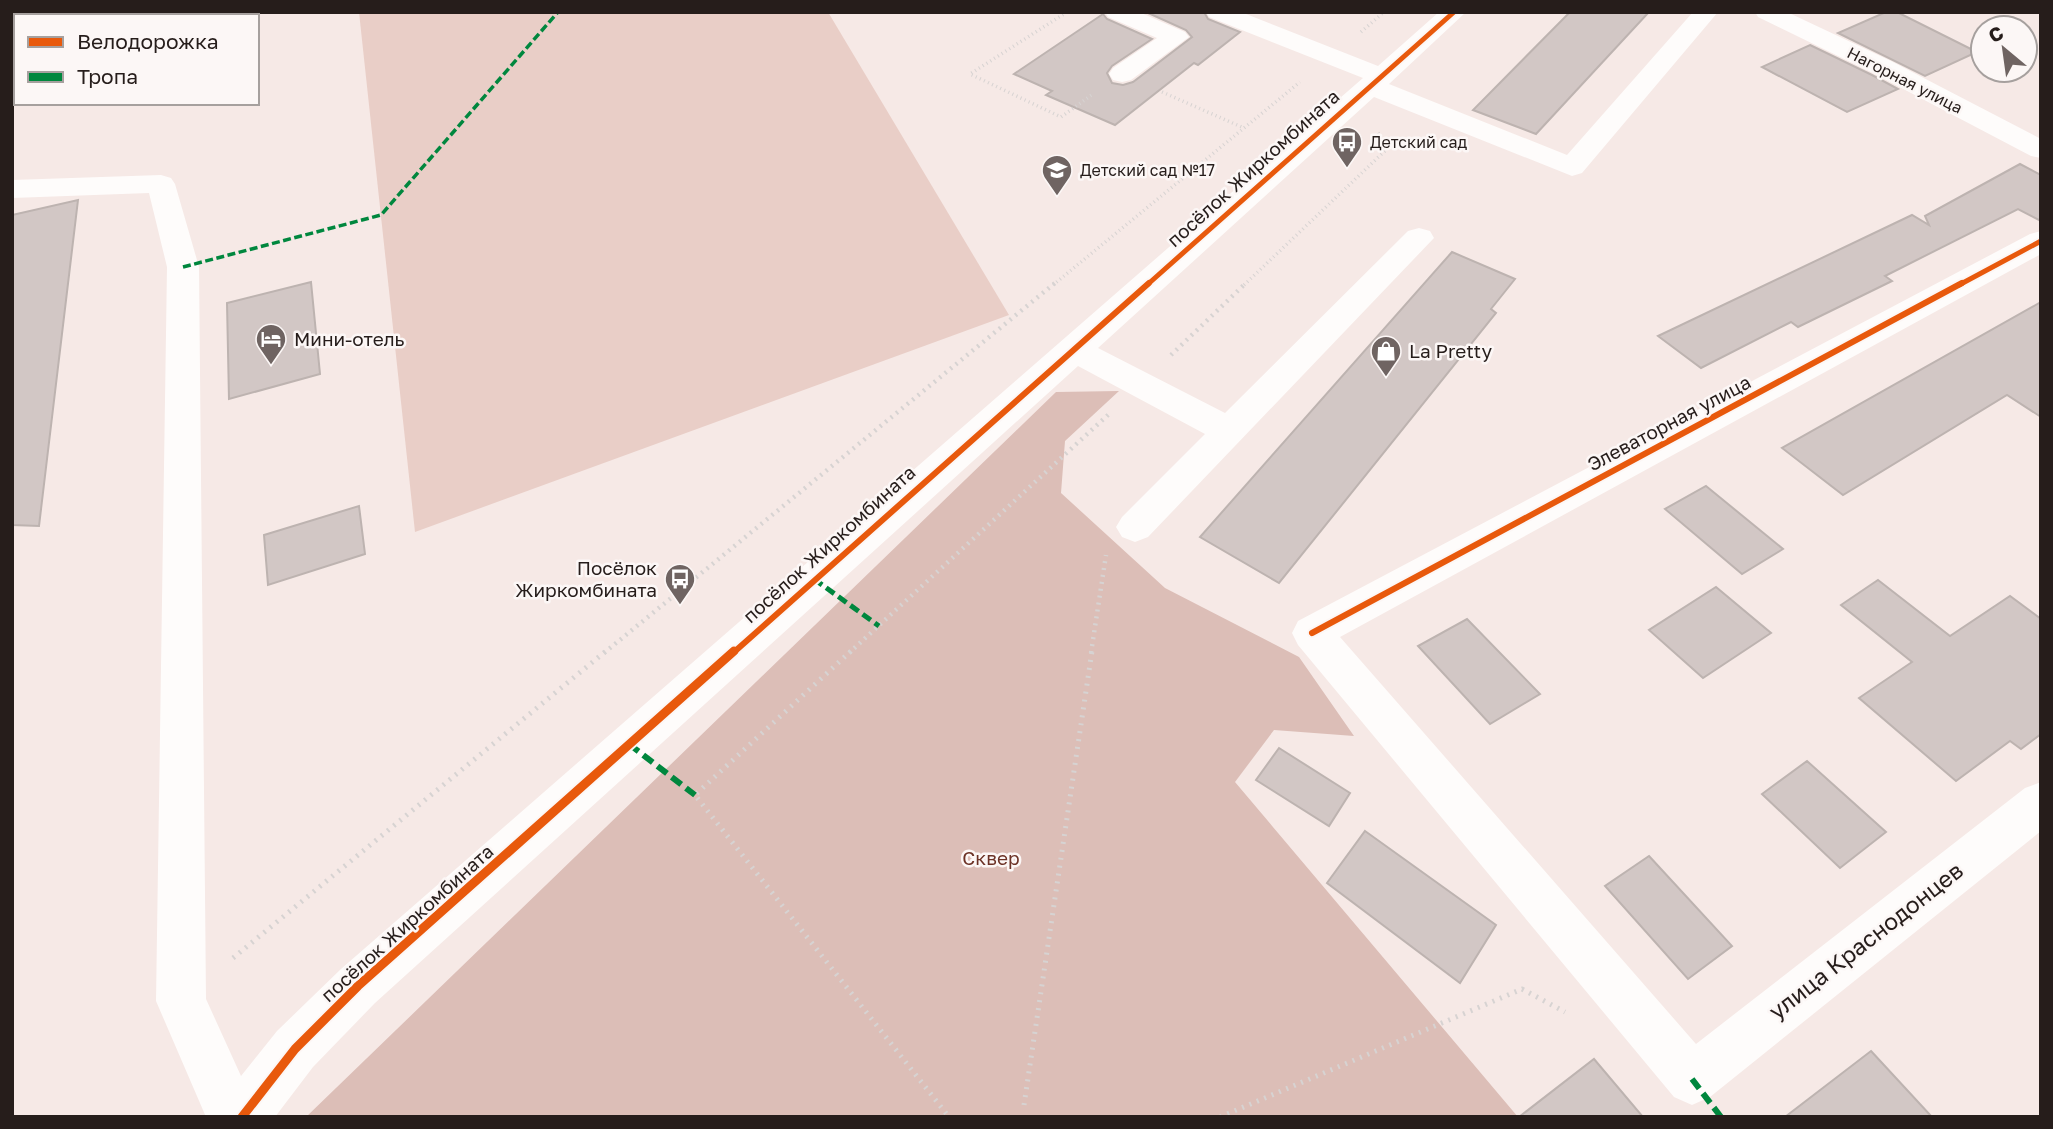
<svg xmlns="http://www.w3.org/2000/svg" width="2053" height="1129" viewBox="0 0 2053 1129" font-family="'Golos Text',sans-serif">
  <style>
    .green { fill: #e9cec7 }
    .forest { fill: #dcbeb7 }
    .building { fill: #d2c7c5; stroke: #bdb3b0; stroke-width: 2 }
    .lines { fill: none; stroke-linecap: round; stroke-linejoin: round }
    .path-far2 { stroke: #d7d3d2; stroke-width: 3.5; stroke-dasharray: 1 3.5; stroke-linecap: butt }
    .path-far1 { stroke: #d7d3d2; stroke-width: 4.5; stroke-dasharray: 2 5; stroke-linecap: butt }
    .path { stroke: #d7d3d2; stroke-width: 5; stroke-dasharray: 2 6; stroke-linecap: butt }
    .minor { fill: #fefcfb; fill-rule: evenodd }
    .quiet-far2 { stroke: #00873e; stroke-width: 3.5; stroke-dasharray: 8 3.5; stroke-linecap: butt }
    .quiet-far1 { stroke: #00873e; stroke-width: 5; stroke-dasharray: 10 5; stroke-linecap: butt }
    .quiet { stroke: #00873e; stroke-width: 6; stroke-dasharray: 12 6; stroke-linecap: butt }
    .cycleway-far2-casing { stroke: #fcf7f6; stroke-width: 9 }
    .cycleway-far1-casing { stroke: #fcf7f6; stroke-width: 10 }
    .cycleway-casing { stroke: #fcf7f6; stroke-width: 13 }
    .cycleway-far2 { stroke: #e8590c; stroke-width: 5 }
    .cycleway-far1 { stroke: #e8590c; stroke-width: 6 }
    .cycleway { stroke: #e8590c; stroke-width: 9 }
    .labels { text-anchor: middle; stroke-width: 5; stroke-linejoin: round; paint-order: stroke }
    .far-street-label { font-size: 16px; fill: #261d1b; stroke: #fcf7f6 }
    .far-poi-label { font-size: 16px; fill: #261d1b; stroke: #fcf7f6; text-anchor: start }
    .street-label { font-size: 19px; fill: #261d1b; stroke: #fcf7f6 }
    .poi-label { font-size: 19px; fill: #261d1b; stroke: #fcf7f6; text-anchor: start }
    .park-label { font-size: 19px; fill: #6c3226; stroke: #fcf7f6 }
    .near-street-label { font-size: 23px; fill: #261d1b; stroke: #fcf7f6 }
  </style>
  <rect width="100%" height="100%" fill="#f6e9e6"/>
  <path class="green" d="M359 12H828L1009 315 415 532Z"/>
  <path class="forest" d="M1119 391 1065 441 1061 493 1165 588 1299 657 1354 736 1274 730 1235 782 1518 1117H306L1056 392Z"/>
  <g class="building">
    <path d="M1146 12H1204L1208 19 1240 32 1198 65 1194 63 1115 125 1046 95 1052 91 1014 74 1103 14 1107 19 1152 39 1112 66 1107 73 1112 83 1123 85 1133 82 1192 37 1186 30Z"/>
    <path d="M1570 12H1649L1536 134 1473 110Z"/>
    <path d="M1886 12H1897L1977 52 1925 76 1838 33Z"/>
    <path d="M1810 45 1872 75 1898 89 1847 112 1762 67Z"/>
    <path d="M2020 164 2041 175V221L2018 209 1885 276 1892 281 1798 327 1791 322 1701 368 1658 336 1912 215 1929 225 1925 216Z"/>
    <path d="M78 200 39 526 12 525V215Z"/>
    <path d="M1452 252 1515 279 1491 309 1496 313 1279 583 1200 537Z"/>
    <path d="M311 282 320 374 229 399 227 303Z"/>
    <path d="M2041 302V417L2007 395 1843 495 1782 448Z"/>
    <path d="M1706 486 1783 549 1742 574 1665 509Z"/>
    <path d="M359 506 365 554 268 585 264 535Z"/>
    <path d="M1878 580 1950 636 2010 596 2041 619V734L2021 749 2010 741 1956 781 1859 698 1912 662 1841 605Z"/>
    <path d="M1716 587 1771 633 1703 678 1649 630Z"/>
    <path d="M1467 619 1540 694 1490 724 1418 646Z"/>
    <path d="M1279 748 1350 793 1329 826 1256 780Z"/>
    <path d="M1807 761 1886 832 1840 868 1762 794Z"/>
    <path d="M1365 831 1496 925 1460 983 1327 883Z"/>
    <path d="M1649 856 1732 946 1688 979 1605 886Z"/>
    <path d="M1871 1051 1932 1117H1785Z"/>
    <path d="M1594 1059 1643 1117H1519Z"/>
  </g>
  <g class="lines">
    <g class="path-far2">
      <path d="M1067 12 970 74 1061 117 1093 94"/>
      <path d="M1361 32 1384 12"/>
      <path d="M1162 92 1244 128"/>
      <path d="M1053 285 1300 82"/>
      <path d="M1244 285 1388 148 1377 131"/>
    </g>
    <g class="path-far1">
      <path d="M1171 355 1246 283"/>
      <path d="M604 653 1055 283"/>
      <path d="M849 653 1109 414"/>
      <path d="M1091 653 1106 555"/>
    </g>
    <g class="path">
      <path d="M851 651 695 795 949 1117"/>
      <path d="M233 958 606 651"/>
      <path d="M1024 1105 1092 651"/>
      <path d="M1220 1117 1522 989 1565 1012"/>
    </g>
    <g class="minor">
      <path d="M1105 12H1139L1185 32 1189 37 1131 80 1122 82 1113 80 1109 74 1113 68 1157 38 1108 17Z"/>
      <path d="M1206 12H1241L1378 66 1439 12H1466L1389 84 1567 155 1693 12H1718L1582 173 1572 176 1374 97 1098 348 1225 413 1408 231 1419 228 1430 231 1434 238 1148 537 1135 542 1122 537 1116 527 1122 517 1205 434 1078 366 375 1003 313 1067 275 1117H206L156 1001 167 267 149 193 12 198V180L161 175 171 178 175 184 199 267 206 999 241 1076 277 1031 341 969 1363 78 1209 17Z"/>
      <path d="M1755 12H1787L1891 61 2041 139V158L2031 156 1873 73 1758 17Z"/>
      <path d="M2041 231V254L1340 637 1696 1044 2025 788 2041 782V831L1710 1097 1692 1105 1674 1097 1298 645 1292 633 1298 621 2030 234Z"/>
    </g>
    <path class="quiet-far2" d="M183 267 381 215 558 12"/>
    <path class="quiet-far1" d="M814 579 879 626"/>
    <g class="quiet">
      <path d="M629 744 695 795"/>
      <path d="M1692 1079 1721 1117"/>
    </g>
    <g class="cycleway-far2-casing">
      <g id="cycleway-far2">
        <path d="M1147 285 1454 12"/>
        <path d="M1959 285 2041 241"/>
      </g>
    </g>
    <g class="cycleway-far1-casing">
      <g id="cycleway-far1">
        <path d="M1312 633 1962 283"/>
        <path d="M733 653 1149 283"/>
      </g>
    </g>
    <g class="cycleway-casing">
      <path id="cycleway" d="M242 1117 295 1049 358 986 734 651"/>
    </g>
    <use href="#cycleway-far2" class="cycleway-far2"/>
    <use href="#cycleway-far1" class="cycleway-far1"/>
    <use href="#cycleway" class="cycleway"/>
  </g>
  <defs>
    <g id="bus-pin" transform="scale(1.575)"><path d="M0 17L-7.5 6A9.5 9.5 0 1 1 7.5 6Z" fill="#6f6462" stroke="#fcf7f6"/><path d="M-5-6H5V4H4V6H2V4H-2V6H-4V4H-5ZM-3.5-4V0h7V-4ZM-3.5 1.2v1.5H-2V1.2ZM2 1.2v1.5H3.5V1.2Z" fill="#fff"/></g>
    <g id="school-pin" transform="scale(1.575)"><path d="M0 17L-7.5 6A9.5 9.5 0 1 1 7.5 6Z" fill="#6f6462" stroke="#fcf7f6"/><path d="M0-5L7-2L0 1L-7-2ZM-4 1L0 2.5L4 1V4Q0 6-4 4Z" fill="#fff"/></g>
    <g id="hotel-pin" transform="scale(1.575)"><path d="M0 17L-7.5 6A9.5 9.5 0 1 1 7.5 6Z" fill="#6f6462" stroke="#fcf7f6"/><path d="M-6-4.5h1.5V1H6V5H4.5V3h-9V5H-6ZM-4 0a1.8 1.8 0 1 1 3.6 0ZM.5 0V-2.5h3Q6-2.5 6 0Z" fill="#fff"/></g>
    <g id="shop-pin" transform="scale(1.575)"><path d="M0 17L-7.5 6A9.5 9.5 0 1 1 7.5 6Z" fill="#6f6462" stroke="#fcf7f6"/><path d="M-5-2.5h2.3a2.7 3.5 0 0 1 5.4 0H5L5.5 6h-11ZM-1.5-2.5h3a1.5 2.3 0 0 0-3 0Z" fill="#fff"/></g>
  </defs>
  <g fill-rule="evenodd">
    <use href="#bus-pin" x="1347" y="142"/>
    <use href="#school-pin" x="1057" y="170"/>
    <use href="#hotel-pin" x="271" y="339"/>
    <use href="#shop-pin" x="1386" y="351"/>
    <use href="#bus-pin" x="680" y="579"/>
  </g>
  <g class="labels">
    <g class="far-street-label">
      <text transform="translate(1905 80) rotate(27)" y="6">Нагорная улица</text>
    </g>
    <g class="far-poi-label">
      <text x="1370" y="148">Детский сад</text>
      <text x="1080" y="176">Детский сад №17</text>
    </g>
    <g class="street-label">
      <text transform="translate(1253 168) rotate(-42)" y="7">посёлок Жиркомбината</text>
      <text transform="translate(1669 423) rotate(-28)" y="7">Элеваторная улица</text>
      <text transform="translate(829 544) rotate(-42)" y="7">посёлок Жиркомбината</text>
      <text transform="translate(407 923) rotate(-42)" y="7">посёлок Жиркомбината</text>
    </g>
    <g class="poi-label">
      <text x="294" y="346">Мини-отель</text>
      <text x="1409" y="358">La Pretty</text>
      <text x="657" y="575" text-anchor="end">Посёлок<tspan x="657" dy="22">Жиркомбината</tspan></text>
    </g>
    <g class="park-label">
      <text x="991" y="865">Сквер</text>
    </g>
    <g class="near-street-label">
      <text transform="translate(1866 941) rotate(-38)" y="8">улица Краснодонцев</text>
    </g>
  </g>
  <rect width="2053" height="1129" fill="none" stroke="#261d1b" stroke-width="28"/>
  <rect x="14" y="14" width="245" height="91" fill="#fcf7f6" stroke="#a6a09e" stroke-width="2"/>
  <rect x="28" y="37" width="35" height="10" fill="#e8590c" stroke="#a6a09e" stroke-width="2"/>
  <text x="77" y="49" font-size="21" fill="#261d1b">Велодорожка</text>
  <rect x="28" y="72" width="35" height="10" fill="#00873e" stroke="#a6a09e" stroke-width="2"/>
  <text x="77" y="84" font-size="21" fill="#261d1b">Тропа</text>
  <g transform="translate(2004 49) rotate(331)"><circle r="33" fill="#fcf7f6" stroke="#a6a09e" stroke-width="2"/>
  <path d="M0-5L12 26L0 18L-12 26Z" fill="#6f6462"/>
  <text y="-10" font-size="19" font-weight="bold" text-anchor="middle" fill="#261d1b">С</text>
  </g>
</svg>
